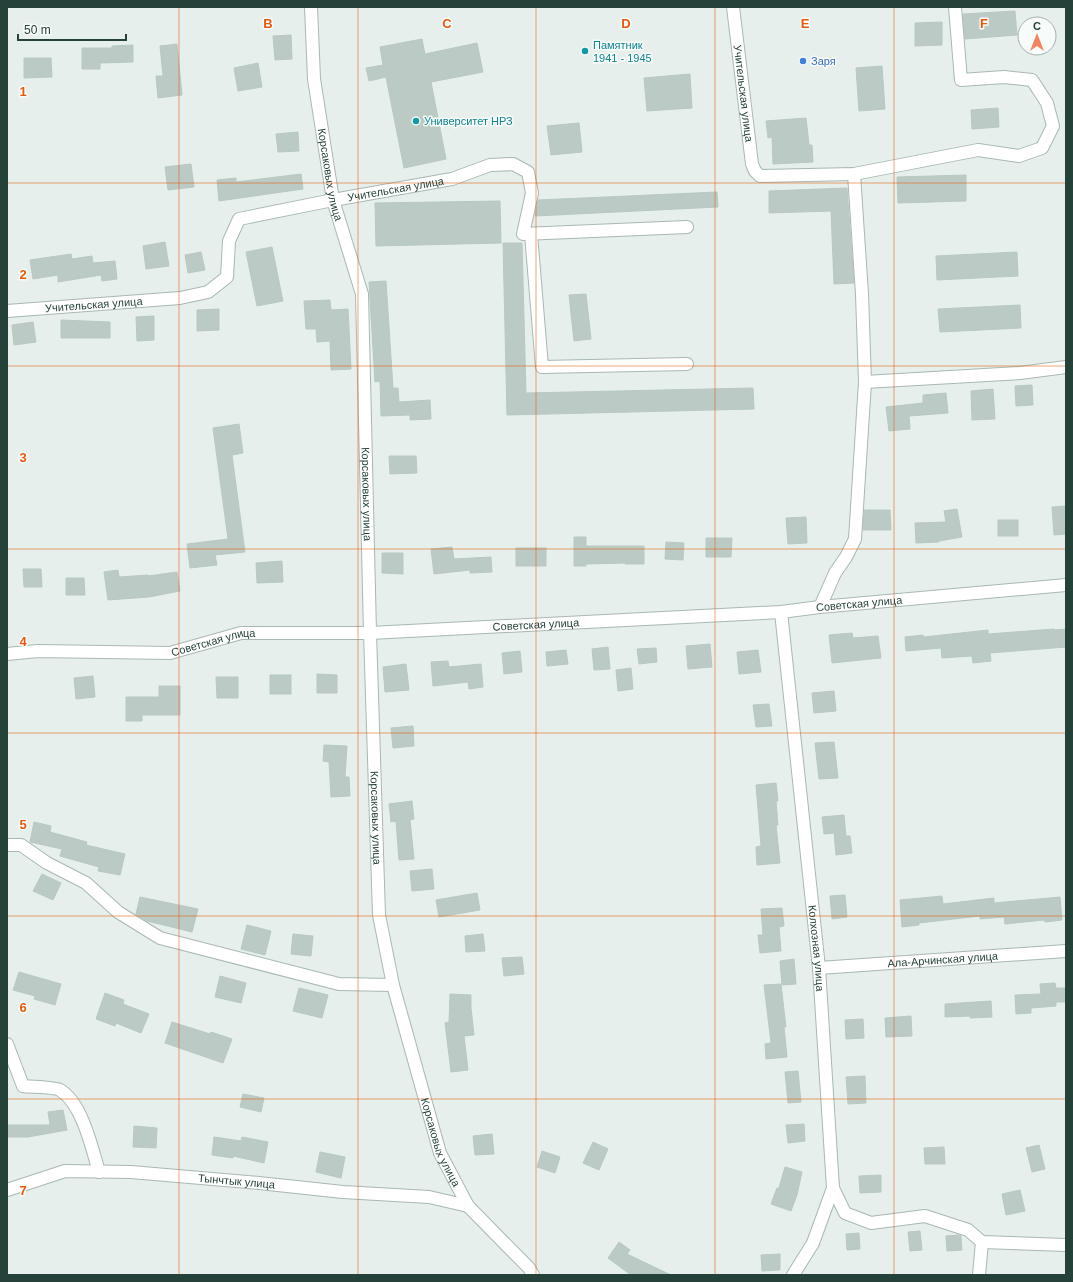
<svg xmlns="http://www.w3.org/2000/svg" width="1073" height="1282" viewBox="0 0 1073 1282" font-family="Arial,sans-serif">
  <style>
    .building { fill: #bbcac4; stroke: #b8c9c2 }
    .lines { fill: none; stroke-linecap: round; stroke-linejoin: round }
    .minor-casing { stroke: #a8b8b2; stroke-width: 14 }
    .tertiary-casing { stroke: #a8b8b2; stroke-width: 14 }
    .minor { stroke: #fff; stroke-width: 12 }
    .tertiary { stroke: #fff; stroke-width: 12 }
    .grid { fill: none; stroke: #e8590c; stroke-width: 1; stroke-opacity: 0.55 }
    .culture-dot { fill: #0f9aa8; stroke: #f7fbf9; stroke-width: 1.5 }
    .shop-dot { fill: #3f7fe0; stroke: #f7fbf9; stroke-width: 1.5 }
    .labels { text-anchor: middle; stroke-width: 3; stroke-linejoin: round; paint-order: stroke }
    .culture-label { font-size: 11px; fill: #0d838f; stroke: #f7fbf9; text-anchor: start }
    .shop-label { font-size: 11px; fill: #366cbe; stroke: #f7fbf9; text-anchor: start }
    .street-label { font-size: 11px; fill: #24423a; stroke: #f7fbf9 }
    .grid-label { font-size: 13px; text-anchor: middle; font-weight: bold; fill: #e8590c; stroke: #f7fbf9; stroke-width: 3; stroke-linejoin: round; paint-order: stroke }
  </style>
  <rect width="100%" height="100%" fill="#e6efeb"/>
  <g class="building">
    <path d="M1015 11 1017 35 965 39 963 14Z"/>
    <path d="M942 22V45L915 46V23Z"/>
    <path d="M291 35 292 59 275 60 273 36Z"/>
    <path d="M422 39 425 54 477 43 483 72 431 82 446 159 404 168 386 77 369 81 366 68 383 65 380 47Z"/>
    <path d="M177 44 182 95 158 98 156 76H163L160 46Z"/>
    <path d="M133 45V62L100 63V69H82V48H112V46Z"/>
    <path d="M24 58H51L52 77 24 78Z"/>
    <path d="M258 63 262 87 238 91 234 68Z"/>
    <path d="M882 66 885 109 859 111 856 68Z"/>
    <path d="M690 74 692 108 647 111 644 78Z"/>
    <path d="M998 108 999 127 972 129 971 110Z"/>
    <path d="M806 118 809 145H812L813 162 773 164 772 137 768 138 766 121Z"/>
    <path d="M579 123 582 152 551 155 547 126Z"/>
    <path d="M298 132 299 151 278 152 276 134Z"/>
    <path d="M191 164 194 187 168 190 165 167Z"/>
    <path d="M301 174 303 189 219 201 217 180 236 178V182Z"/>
    <path d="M966 175V201L898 203 897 177Z"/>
    <path d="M847 188 854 283 834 284 831 211 769 213V191Z"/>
    <path d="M717 192 718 207 535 216 538 200Z"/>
    <path d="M500 201 501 243 376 246 375 203Z"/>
    <path d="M165 242 169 266 146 269 143 246Z"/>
    <path d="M503 243H522L526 393 753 388 754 409 507 415Z"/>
    <path d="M272 247 283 301 257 306 246 252Z"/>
    <path d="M201 252 205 270 188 273 185 255Z"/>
    <path d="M1017 252 1018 276 937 280 936 256Z"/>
    <path d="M71 254 72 259 92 256 93 263 115 261 117 279 102 281 101 275 58 282V275L33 279 30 260Z"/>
    <path d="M386 281 393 388H398L399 402 430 400 431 419 410 420V415L381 416 380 381 375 382 369 282Z"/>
    <path d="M586 294 591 339 574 341 569 295Z"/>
    <path d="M330 300 331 310 348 309 351 369 331 370 330 341 317 342 316 329H306L304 301Z"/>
    <path d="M1020 305 1021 328 940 332 938 309Z"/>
    <path d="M219 309V330L197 331V310Z"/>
    <path d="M154 316V340L137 341 136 317Z"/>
    <path d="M61 320 110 322V338H61Z"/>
    <path d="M33 322 36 342 14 345 12 325Z"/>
    <path d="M1032 385 1033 405 1016 406 1015 386Z"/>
    <path d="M993 389 995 419 972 420 971 391Z"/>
    <path d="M946 393 948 413 909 416 910 429 889 431 886 407 923 403V395Z"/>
    <path d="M239 424 243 453 232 455 245 552 215 555 217 565 190 568 187 544 228 539 213 428Z"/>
    <path d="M389 456H416L417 473 390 474Z"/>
    <path d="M1066 506V534L1054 535 1052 507Z"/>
    <path d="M957 509 962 537 939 541V542L916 543 915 523 946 522 944 511Z"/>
    <path d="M864 510H890L891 530H863Z"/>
    <path d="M806 517 807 543 788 544 786 518Z"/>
    <rect x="998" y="520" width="20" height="16"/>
    <path d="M574 537H586V546H644V564H625V563L586 564V566H574Z"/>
    <path d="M706 538H732L731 557H706Z"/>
    <path d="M666 542 684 543 683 560 665 559Z"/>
    <path d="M452 547 454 559 491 557 492 572 470 573V570L434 574 431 549Z"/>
    <rect x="516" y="548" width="30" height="18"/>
    <path d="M382 553H403V574L382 573Z"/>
    <path d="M282 561 283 582 257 583 256 563Z"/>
    <path d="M23 569H41L42 587H24Z"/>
    <path d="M118 570 119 577 148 575V576L177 572 180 591 149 597 108 600 104 572Z"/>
    <path d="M66 578H84L85 595H66Z"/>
    <path d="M1054 629V630L1066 629V647L990 653 991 661 973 663 972 656 942 658 941 648 906 651 905 637 923 635 924 637 988 630V634Z"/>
    <path d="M852 633 853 638 878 636 881 658 832 663 829 635Z"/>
    <path d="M710 644 712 667 688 669 686 646Z"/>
    <path d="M608 647 610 669 594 670 592 649Z"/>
    <path d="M656 648 657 662 639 664 637 649Z"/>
    <path d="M566 650 568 664 547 666 546 652Z"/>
    <path d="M758 650 761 672 739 674 737 652Z"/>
    <path d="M520 651 522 672 504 674 502 653Z"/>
    <path d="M448 661 449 667 481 664 483 687 469 689 468 682 433 686 431 662Z"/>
    <path d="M406 664 409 690 385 692 383 667Z"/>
    <path d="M631 668 633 689 618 691 616 670Z"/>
    <path d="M317 674 337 675V693H317Z"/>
    <rect x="270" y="675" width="21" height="19"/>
    <path d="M93 676 95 697 76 699 74 678Z"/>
    <path d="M216 677H238V698H217Z"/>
    <path d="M159 686H180V715H142V721H126V697H159Z"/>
    <path d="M834 691 836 711 814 713 812 693Z"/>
    <path d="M769 704 772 726 756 727 753 705Z"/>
    <path d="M413 726 414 746 393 748 391 728Z"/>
    <path d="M834 742 838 778 819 779 815 743Z"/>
    <path d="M324 745 347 746 345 777H349L350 796 331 797 329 762 323 761Z"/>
    <path d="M776 783 778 801H776L778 825H776L780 863 757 865 756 847 761 846 756 785Z"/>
    <path d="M412 801 414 819 410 820 414 859 399 860 396 821 391 822 389 804Z"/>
    <path d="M844 815 846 836H850L852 853 836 855 834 833 824 834 822 817Z"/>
    <path d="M34 822 51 826 50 832 87 842 86 845 125 854 120 875 98 871 99 867 60 856 62 849 30 842Z"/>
    <path d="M432 869 434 889 412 891 410 871Z"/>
    <path d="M42 874 61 883 53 900 33 891Z"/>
    <path d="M477 893 480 910 439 917 436 900Z"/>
    <path d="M845 895 847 917 832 919 830 896Z"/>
    <path d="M942 896 943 904 994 898V903L1060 897 1062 920 1045 922 1044 920 1005 924 1004 917 980 919V916L919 923V925L902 927 900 900Z"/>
    <path d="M140 897 198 909 192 932 147 921 136 914Z"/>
    <path d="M782 908 784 926 779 927 781 951 760 953 758 935H763L761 909Z"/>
    <path d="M247 925 271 931 265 955 241 949Z"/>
    <path d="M293 934 313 936 311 956 291 954Z"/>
    <path d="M483 934 485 951 466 952 465 936Z"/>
    <path d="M522 957 524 974 504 976 502 958Z"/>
    <path d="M794 959 796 984 782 985 780 961Z"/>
    <path d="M19 972 61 984 55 1005 34 999 35 996 13 990Z"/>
    <path d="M220 976 246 983 241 1003 215 997Z"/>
    <path d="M1055 983 1056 988H1066V1002H1056V1006L1031 1008V1013L1016 1014 1015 995 1041 994 1040 984Z"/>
    <path d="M781 984 786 1027H784L787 1057 766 1059 765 1044 771 1043 764 985Z"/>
    <path d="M299 988 328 995 322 1018 293 1011Z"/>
    <path d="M105 993 124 1000 123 1004 149 1014 141 1033 116 1023 115 1026 96 1019Z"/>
    <path d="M450 994 471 995V1008L474 1035 464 1036 468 1070 451 1072 445 1023 449 1022Z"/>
    <path d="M991 1001 992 1017 970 1018V1016L945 1017V1004Z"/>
    <path d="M911 1016 912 1036 886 1037 885 1018Z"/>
    <path d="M863 1019 864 1038 846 1039 845 1020Z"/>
    <path d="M172 1022 210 1034 211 1032 232 1039 223 1063 165 1043Z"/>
    <path d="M798 1071 801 1102 788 1103 785 1072Z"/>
    <path d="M865 1076 866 1103 848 1104 846 1077Z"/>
    <path d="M243 1094 264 1098 261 1112 240 1107Z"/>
    <path d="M63 1110 67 1130 28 1137H7V1125H50L48 1112Z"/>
    <path d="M804 1124 805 1141 788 1143 786 1125Z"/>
    <path d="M134 1126 157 1128 156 1148 133 1147Z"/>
    <path d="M492 1134 494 1154 475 1155 473 1136Z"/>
    <path d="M214 1137 241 1141 242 1137 268 1142 264 1163 233 1156V1158L212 1155Z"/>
    <path d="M593 1142 608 1149 599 1170 583 1163Z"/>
    <path d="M1039 1145 1045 1169 1032 1172 1026 1148Z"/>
    <path d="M944 1147 945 1164H925L924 1148Z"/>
    <path d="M542 1151 560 1157 555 1173 537 1167Z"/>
    <path d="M320 1152 345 1157 341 1178 316 1172Z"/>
    <path d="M785 1167 802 1172 797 1195 791 1211 771 1204 777 1188H779Z"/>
    <path d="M881 1175V1192L860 1193 859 1176Z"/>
    <path d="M1020 1190 1025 1211 1006 1215 1002 1194Z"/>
    <path d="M920 1231 922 1250 910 1251 908 1232Z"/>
    <path d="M859 1233 860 1249 847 1250 846 1234Z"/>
    <path d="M959 1235 961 1236 962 1250 947 1251 946 1236Z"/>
    <path d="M619 1242 630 1250 627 1254 671 1275H631L608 1258Z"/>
    <path d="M780 1254V1270L762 1271 761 1255Z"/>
  </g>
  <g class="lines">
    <g class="minor-casing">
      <g id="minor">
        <path id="s1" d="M733 7 752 164 755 171 760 176 854 174 978 150 1019 156 1042 148 1053 126 1047 103 1032 80 1004 77 961 80 955 7"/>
        <path d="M531 234 542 367 687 364"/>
        <path id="s2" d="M7 311 180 298 208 292 227 277 229 241 239 219 333 200 452 179 490 165 513 164 528 172 532 193 523 234 687 227"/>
        <path d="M865 382 1020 373 1066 367"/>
        <path d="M820 607 835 573 846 557 855 539 865 382 862 294 854 174"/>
        <path id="s3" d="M781 612 819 968 833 1188 813 1243 793 1275"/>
        <path id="s4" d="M7 654 38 651 170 653 241 633H370L781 612 820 607 1066 585"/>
        <path d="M7 845H21L47 863 86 883 118 912 160 938 339 984 393 985"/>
        <path id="s5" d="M819 968 1066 951"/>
        <path d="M7 1044 23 1086C30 1087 55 1087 60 1090 82 1103 92 1148 99 1172"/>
        <path d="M833 1188 845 1213 871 1223 925 1216 968 1230 982 1242 1066 1245"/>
        <path id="s6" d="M7 1190 65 1171 131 1172 259 1183 343 1192 429 1197 468 1206"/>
        <path d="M979 1275 982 1242"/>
      </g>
    </g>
    <g class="tertiary-casing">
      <g id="tertiary">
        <path id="s7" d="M311 7 314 79 333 200 362 294 370 633 379 915 393 985 440 1153 468 1206 529 1268 533 1275"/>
      </g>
    </g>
    <use href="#minor" class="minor"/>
    <use href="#tertiary" class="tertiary"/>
  </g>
  <path class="grid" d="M179 7V1275M358 7V1275M536 7V1275M715 7V1275M894 7V1275M7 183H1066M7 366H1066M7 549H1066M7 733H1066M7 916H1066M7 1099H1066"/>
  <g class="culture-dot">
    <circle cx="585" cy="51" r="4"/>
    <circle cx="416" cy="121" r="4"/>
  </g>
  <circle class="shop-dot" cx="803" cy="61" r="4"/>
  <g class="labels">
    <g class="culture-label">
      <text x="593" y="49">Памятник<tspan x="593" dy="13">1941 - 1945</tspan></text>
      <text x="424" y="125">Университет НРЗ</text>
    </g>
    <g class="shop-label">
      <text x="811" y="65">Заря</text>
    </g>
    <g class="street-label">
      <text dy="4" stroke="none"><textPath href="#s1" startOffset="87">Учительская улица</textPath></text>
      <text dy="4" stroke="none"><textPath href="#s7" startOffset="169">Корсаковых улица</textPath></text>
      <text dy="4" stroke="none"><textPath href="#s2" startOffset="446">Учительская улица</textPath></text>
      <text dy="4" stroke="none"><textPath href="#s2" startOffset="87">Учительская улица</textPath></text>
      <text dy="4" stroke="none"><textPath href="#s7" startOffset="493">Корсаковых улица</textPath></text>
      <text dy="4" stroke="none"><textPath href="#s4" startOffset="856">Советская улица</textPath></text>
      <text dy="4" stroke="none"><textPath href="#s4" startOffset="532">Советская улица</textPath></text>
      <text dy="4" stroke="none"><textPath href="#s4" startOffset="208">Советская улица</textPath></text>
      <text dy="4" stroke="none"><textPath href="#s7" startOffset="817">Корсаковых улица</textPath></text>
      <text dy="4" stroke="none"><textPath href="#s3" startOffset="338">Колхозная улица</textPath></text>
      <text dy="4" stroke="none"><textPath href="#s5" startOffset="124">Ала-Арчинская улица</textPath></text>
      <text dy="4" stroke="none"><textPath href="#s7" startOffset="1150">Корсаковых улица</textPath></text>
      <text dy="4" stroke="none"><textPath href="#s6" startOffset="233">Тынчтык улица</textPath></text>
    </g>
  </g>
  <g class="grid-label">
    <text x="268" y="28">B</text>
    <text x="447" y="28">C</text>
    <text x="626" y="28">D</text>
    <text x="805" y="28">E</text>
    <text x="984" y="28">F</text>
    <text x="23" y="96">1</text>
    <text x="23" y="279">2</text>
    <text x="23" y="462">3</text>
    <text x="23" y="646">4</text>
    <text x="23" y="829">5</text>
    <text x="23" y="1012">6</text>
    <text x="23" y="1195">7</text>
  </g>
  <rect width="1073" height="1282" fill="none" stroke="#24423a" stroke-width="16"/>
  <g transform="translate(1037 36)"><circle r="19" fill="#f7fbf9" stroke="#a3b1ad"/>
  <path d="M0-3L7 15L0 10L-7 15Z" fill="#f4845f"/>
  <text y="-6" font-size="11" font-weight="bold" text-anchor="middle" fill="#24423a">С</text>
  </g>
  <path d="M18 34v6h108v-6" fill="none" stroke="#24423a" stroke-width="2"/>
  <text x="24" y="34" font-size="12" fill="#24423a" stroke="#f7fbf9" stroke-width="3" paint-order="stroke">50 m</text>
</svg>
